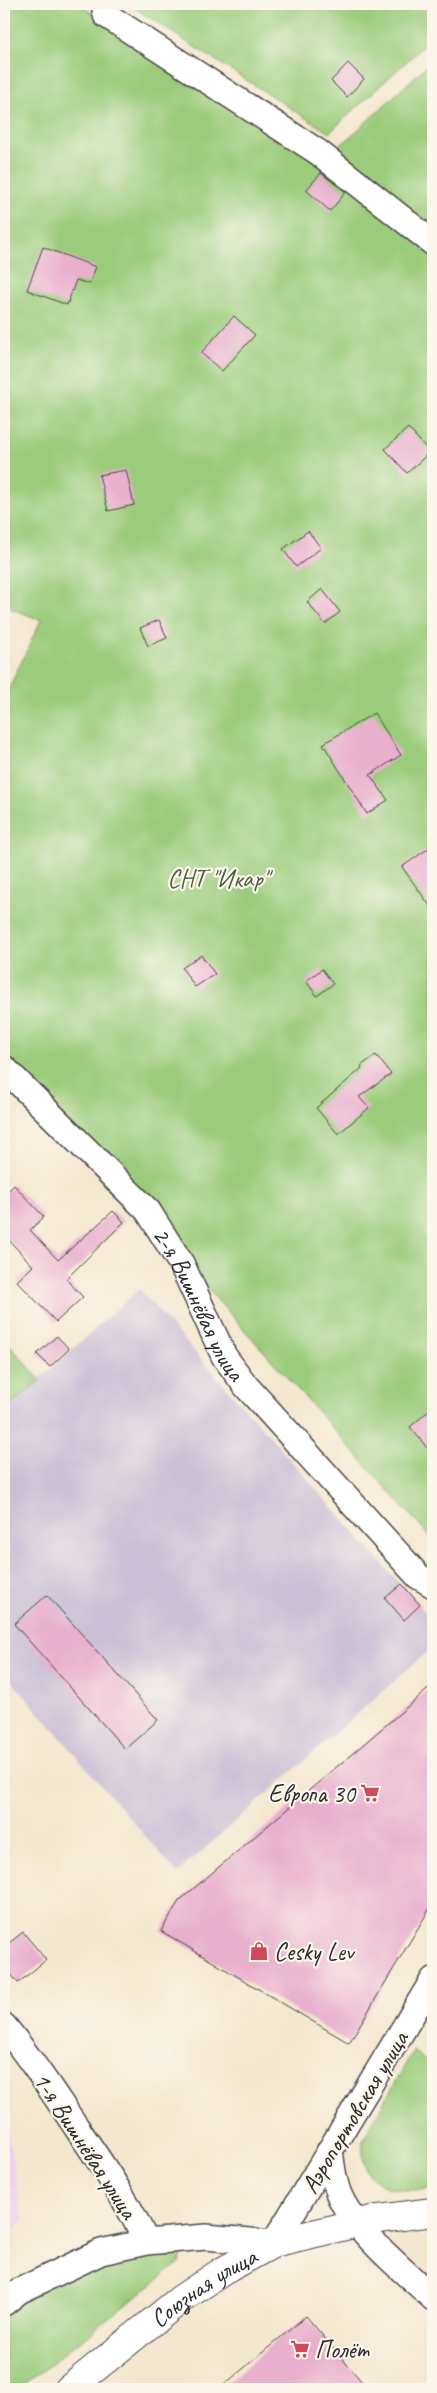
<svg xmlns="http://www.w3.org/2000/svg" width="437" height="2393" viewBox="0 0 437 2393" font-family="Caveat,sans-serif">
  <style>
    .built { fill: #ecd1ea }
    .industrial { fill: #cbbfd5 }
    .green { fill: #9bcc7c; stroke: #637c54 }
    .building { fill: #e9b0ce }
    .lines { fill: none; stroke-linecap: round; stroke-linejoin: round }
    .minor-casing { stroke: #494744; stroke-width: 28 }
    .major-casing { stroke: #494744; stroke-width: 30 }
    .minor { stroke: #fff; stroke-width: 25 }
    .major { stroke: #fff; stroke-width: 28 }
    .labels { text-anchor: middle; stroke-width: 4.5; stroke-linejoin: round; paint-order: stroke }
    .park-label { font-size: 25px; fill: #4d5b43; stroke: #fbf7ec }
    .street-label { font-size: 25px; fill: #2b2b2b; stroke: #fbf7ec }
    .poi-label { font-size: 25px; fill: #2b2b2b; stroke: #fbf7ec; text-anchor: start }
  </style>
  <rect width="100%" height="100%" fill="#fbf7ec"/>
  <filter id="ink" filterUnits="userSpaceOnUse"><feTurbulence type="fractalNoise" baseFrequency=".02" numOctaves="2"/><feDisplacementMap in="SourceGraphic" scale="10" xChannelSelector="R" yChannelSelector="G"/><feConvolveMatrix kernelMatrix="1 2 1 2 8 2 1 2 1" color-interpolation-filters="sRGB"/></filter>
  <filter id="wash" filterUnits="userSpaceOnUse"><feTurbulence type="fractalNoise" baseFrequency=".0096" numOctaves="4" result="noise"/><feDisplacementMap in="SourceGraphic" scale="20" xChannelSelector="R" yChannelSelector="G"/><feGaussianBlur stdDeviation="1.12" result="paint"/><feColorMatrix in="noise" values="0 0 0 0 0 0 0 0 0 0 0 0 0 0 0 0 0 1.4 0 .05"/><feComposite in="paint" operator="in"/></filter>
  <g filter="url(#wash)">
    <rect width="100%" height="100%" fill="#f4e7cf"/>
    <path class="built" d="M4 2110 23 2221 4 2238Z"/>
    <path class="industrial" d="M139 1289 433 1621V1647L177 1873 4 1672V1411Z"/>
    <g class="green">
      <path d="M4 4H78L321 160 348 139 433 60V1540L178 1256 4 1057V699L41 620 4 606V568L10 543 4 541Z"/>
      <path d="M128 4H433V37L329 133Z"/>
      <path d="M4 1338 40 1380 4 1411Z"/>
      <path d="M413 2051 433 2067V2189C394 2192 359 2192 363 2140Z"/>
      <path d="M177 2247 184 2250 179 2263 19 2389H4V2316L37 2289 72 2273Z"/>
    </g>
    <g id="blocks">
      <g class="building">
        <path d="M348 63 364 79 347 97 331 81Z"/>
        <path d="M321 173 346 192 330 211 306 190Z"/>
        <path d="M43 247 96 267 89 284 76 280 67 305 27 290Z"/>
        <path d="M234 316 255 335 222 371 201 353Z"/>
        <path d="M408 428 430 452 407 473 385 449Z"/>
        <path d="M126 470 134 505 108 511 99 475Z"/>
        <path d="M308 531 321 548 296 567 283 549Z"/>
        <path d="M322 589 340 612 325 624 307 602Z"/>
        <path d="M159 620 167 638 148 646 140 628Z"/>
        <path d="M374 713 401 755 370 775 388 800 367 814 323 744Z"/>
        <path d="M433 845V910L402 867Z"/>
        <path d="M201 955 215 974 195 987 182 968Z"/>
        <path d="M322 969 333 984 317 996 306 981Z"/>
        <path d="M376 1055 391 1074 359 1097 369 1108 338 1134 316 1108 362 1068 361 1066Z"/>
        <path d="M14 1185 44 1217 30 1230 58 1260 113 1211 124 1222 66 1279 83 1297 56 1322 17 1281 33 1266 4 1235V1195Z"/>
        <path d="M57 1336 69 1349 50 1367 37 1354Z"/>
        <path d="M433 1407V1455L410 1427Z"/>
        <path d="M402 1584 420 1605 404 1620 385 1598Z"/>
        <path d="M47 1595 158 1720 125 1749 14 1624Z"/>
        <path d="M433 1685V1903L349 2043 161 1931 179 1901Z"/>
        <path d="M23 1932 46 1960 18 1983 4 1966V1947Z"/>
        <path d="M306 2316 368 2389H219L244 2368Z"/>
      </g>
    </g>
  </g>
  <g filter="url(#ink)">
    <use href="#blocks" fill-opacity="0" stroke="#494744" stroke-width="1"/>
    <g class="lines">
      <g class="minor-casing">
        <g id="minor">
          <path d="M104 4 106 15 318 152 433 243"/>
          <path id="s1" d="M4 1068 148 1211 182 1265 224 1356 246 1386 418 1576 433 1585"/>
          <path d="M4 2026C31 2058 53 2093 77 2128 102 2165 128 2201 146 2242"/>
          <path d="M330 2150C332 2165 333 2178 338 2192 352 2229 404 2271 433 2298"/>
          <path d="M4 2303 19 2291 101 2252 146 2242 206 2237 274 2243 433 1980"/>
        </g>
      </g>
      <g class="major-casing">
        <g id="major">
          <path id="s2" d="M69 2389 181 2299 223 2271 274 2243 371 2220 433 2212"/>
        </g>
      </g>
      <use href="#minor" class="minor"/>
      <use href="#major" class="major"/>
    </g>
  </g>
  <defs>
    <g id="supermarket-bare" transform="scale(1.5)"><path d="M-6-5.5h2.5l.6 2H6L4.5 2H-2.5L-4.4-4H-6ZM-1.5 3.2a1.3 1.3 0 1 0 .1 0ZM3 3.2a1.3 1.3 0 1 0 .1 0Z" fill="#d1495b" stroke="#fbf7ec" stroke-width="2.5" paint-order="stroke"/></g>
    <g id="shop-bare" transform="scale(1.5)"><path d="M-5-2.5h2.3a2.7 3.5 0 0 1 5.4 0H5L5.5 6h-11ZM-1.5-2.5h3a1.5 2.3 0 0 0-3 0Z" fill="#d1495b" stroke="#fbf7ec" stroke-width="2.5" paint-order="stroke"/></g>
  </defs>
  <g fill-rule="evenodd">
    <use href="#supermarket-bare" x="370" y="1793"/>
    <use href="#shop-bare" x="259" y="1951"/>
    <use href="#supermarket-bare" x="300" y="2349"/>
  </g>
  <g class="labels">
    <g class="park-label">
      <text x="218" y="887">СНТ "Икар"</text>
    </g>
    <g class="street-label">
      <text dy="9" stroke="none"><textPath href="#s1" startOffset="309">2-я Вишнёвая улица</textPath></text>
      <text transform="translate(354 2112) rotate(-59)" y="9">Аэропортовская улица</text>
      <text transform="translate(86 2145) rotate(57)" y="9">1-я Вишнёвая улица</text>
      <text dy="9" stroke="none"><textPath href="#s2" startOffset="169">Союзная улица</textPath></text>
    </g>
    <g class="poi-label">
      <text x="355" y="1802" text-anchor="end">Европа 30</text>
      <text x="274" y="1960">Cesky Lev</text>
      <text x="315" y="2358">Полёт</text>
    </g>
  </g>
  <rect width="437" height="2393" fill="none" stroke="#fbf7ec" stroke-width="20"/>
</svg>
